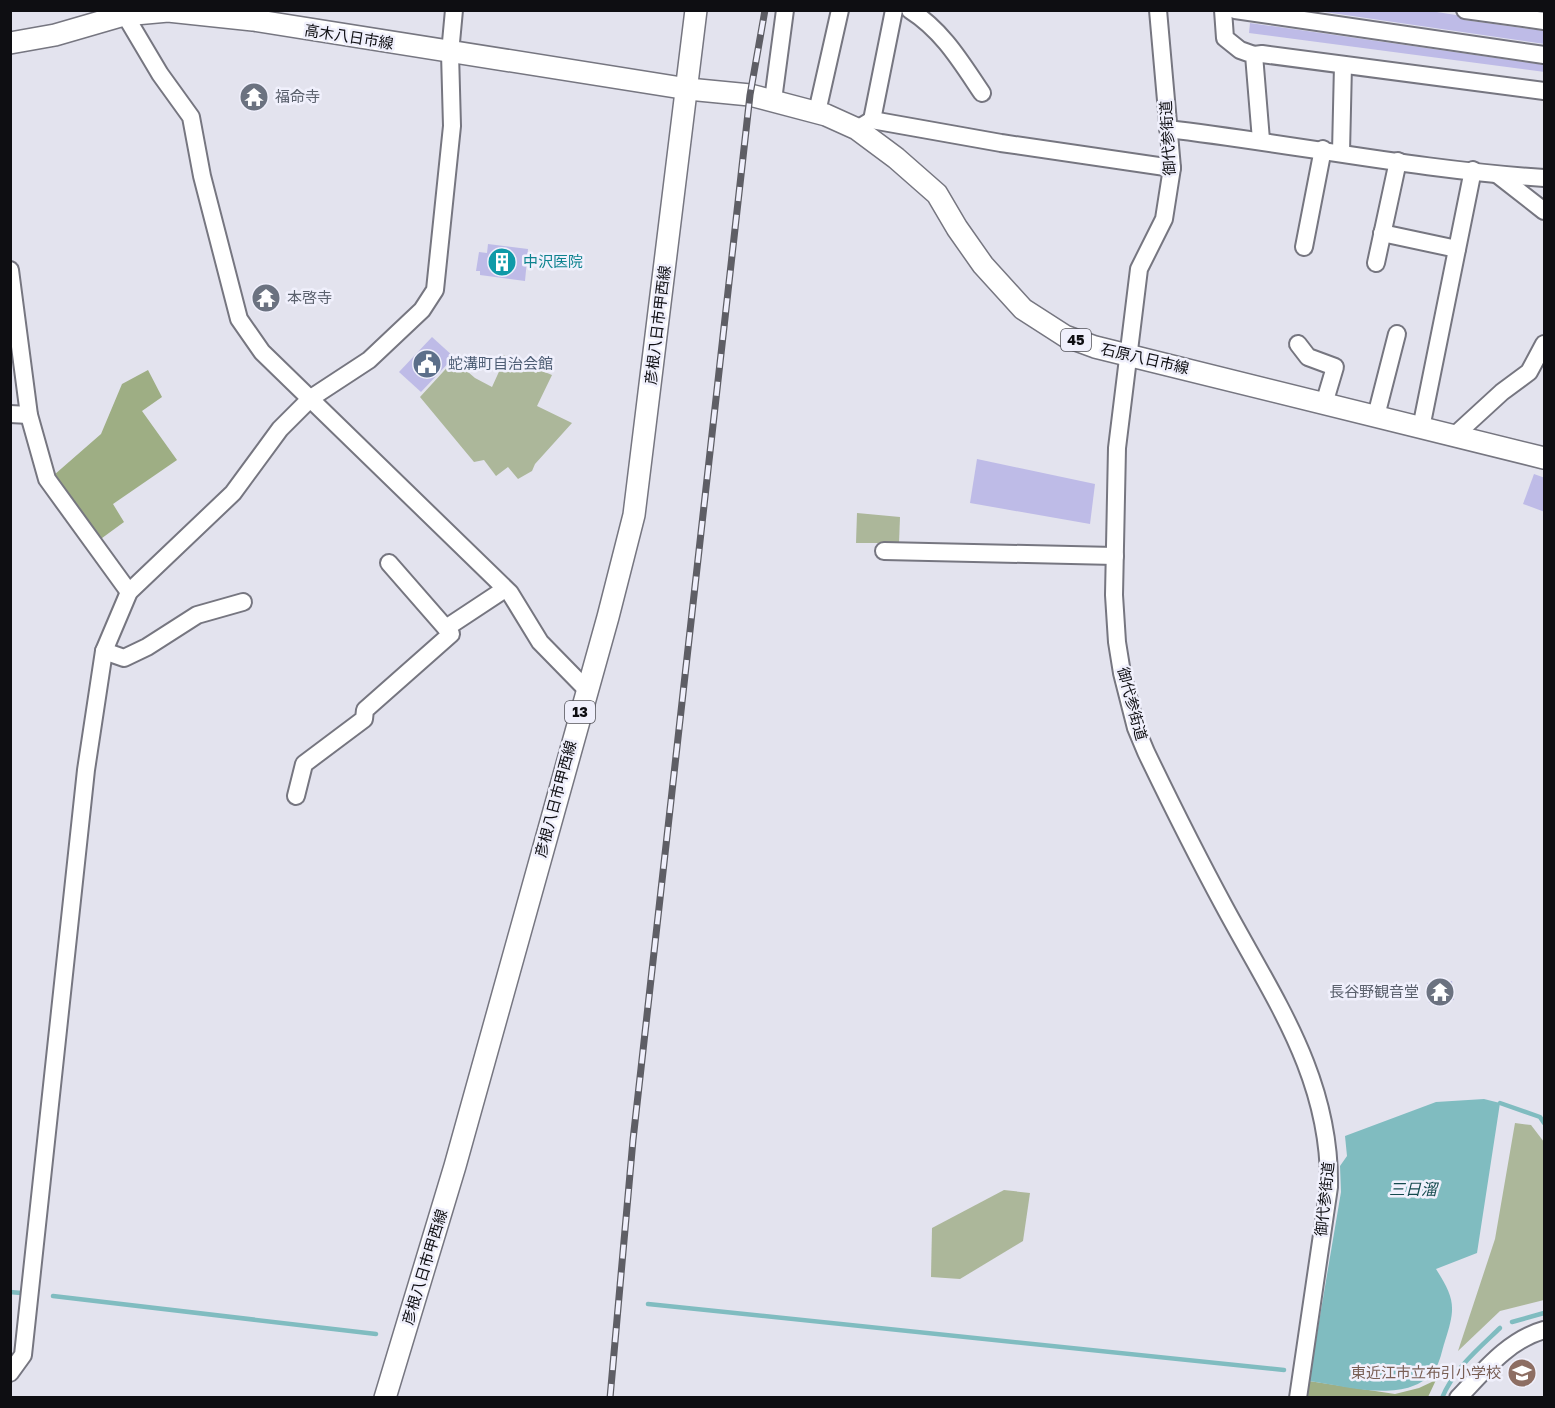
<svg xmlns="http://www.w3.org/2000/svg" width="1555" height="1408" viewBox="0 0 1555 1408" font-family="'Golos Text','Noto Sans JP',sans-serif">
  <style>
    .green { fill: #acb79a }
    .forest { fill: #9eae84 }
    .water { fill: #80bcc0 }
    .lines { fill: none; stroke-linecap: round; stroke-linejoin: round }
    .stream { stroke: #80bcc0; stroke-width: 4.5 }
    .building { fill: #bebbe7 }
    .minor-casing { stroke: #767680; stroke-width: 20 }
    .major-casing { stroke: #767680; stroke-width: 24 }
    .minor { stroke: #fff; stroke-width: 16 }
    .major { stroke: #fff; stroke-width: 21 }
    .rail-casing { stroke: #5e5e65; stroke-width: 7 }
    .rail { stroke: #f0f0fc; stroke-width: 4.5; stroke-dasharray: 14; stroke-linecap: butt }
    .labels { text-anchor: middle; stroke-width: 5; stroke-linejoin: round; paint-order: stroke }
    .shield { fill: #f0f0fc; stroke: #525258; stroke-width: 1.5 }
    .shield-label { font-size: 14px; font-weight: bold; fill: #0e0e12 }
    .street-label { font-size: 15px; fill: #0e0e12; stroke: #f0f0fc }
    .worship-label { font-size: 15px; fill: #5b616d; stroke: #f0f0fc; text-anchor: start }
    .culture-label { font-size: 15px; fill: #0d838f; stroke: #f0f0fc; text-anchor: start }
    .service-label { font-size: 15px; fill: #4e5e75; stroke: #f0f0fc; text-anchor: start }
    .education-label { font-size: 15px; fill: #785e54; stroke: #f0f0fc; text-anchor: end }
    .water-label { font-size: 16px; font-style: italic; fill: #144a4e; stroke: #f0f0fc }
  </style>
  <rect width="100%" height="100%" fill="#e3e3ee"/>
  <g class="green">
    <path d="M501 354 552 375 537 406 572 423 535 464 532 471 518 479 508 467 496 476 484 460 474 462 420 397 454 360 475 378 492 387 502 365 497 359Z"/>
    <path d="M857 513 900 517 899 543H856Z"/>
    <path d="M1515 1123 1531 1125 1544 1142V1300L1500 1311 1458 1351 1495 1239Z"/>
    <path d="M1004 1190 1030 1193 1023 1241 960 1279 931 1277 932 1228Z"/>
  </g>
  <g class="forest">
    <path d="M148 370 162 397 142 411 177 460 113 504 124 522 98 541 54 475 101 434 122 384Z"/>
    <path d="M1436 1380 1428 1397 1308 1398 1309 1381 1395 1394 1419 1388Z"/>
  </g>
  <path class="water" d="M1484 1099 1500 1103 1477 1253 1436 1269C1455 1299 1456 1307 1445 1341 1442 1350 1440 1363 1434 1371 1407 1405 1347 1386 1309 1381L1341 1192 1340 1166 1347 1156 1345 1136 1436 1102Z"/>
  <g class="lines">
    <g class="stream">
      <path d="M1500 1103 1540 1117 1544 1123"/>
      <path d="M10 1292 21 1293"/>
      <path d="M53 1296 376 1334"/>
      <path d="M648 1304 1284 1370"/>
      <path d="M1512 1322 1544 1313"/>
      <path d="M1442 1398C1454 1369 1477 1350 1500 1328"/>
    </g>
  </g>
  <g class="building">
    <path d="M1311 10H1424L1456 15 1464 20 1545 31V44Z"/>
    <path d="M1250 23 1545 65V72L1249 33Z"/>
    <path d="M488 244 528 249 525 281 480 275V271H476L479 252 487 253Z"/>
    <path d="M432 337 454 357 421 392 399 372Z"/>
    <path d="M977 459 1095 484 1090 524 970 503Z"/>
    <path d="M1534 474 1545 478V512L1523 504Z"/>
    <path d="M1452 981 1454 1000 1429 1003 1427 983Z"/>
  </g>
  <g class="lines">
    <g class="minor-casing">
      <g id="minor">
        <path d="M122 10 160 74 191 117 202 176 239 319 262 352 510 593 540 642 586 689"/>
        <path d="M910 10C943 31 961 62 982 93"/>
        <path d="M1158 10 1172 168 1164 219 1139 269 1117 448 1114 595 1117 642 1122 673 1136 728 1146 752C1171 804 1197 856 1224 906 1274 999 1331 1078 1329 1187L1298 1398"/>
        <path d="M1223 10 1225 38 1240 50 1254 55 1261 140"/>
        <path d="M1235 10 1544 55"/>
        <path d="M1465 10 1544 21"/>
        <path d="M1254 55 1262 54 1544 91"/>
        <path d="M773 100 785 10"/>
        <path d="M817 112 840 10"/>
        <path d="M872 120 894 10"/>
        <path d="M857 129 872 120 1001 143 1172 168"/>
        <path d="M1168 129C1294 144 1419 170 1544 178"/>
        <path d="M1341 152 1343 65"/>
        <path d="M1498 175 1544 211"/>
        <path d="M1382 233 1457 249"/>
        <path d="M1304 247 1323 149"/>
        <path d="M1376 263 1398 161"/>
        <path d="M10 270 29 415 47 479 129 592"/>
        <path d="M1298 344 1308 357 1335 367 1324 404"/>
        <path d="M10 414 29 415"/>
        <path d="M1376 416 1397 334"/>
        <path d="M1421 428 1473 170"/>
        <path d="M1454 436 1502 392 1529 372 1544 344"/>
        <path d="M884 551 1115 556"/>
        <path d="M446 628 505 589"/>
        <path d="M104 651 124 658 147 647 197 615 243 602"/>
        <path d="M296 796 304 764 364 719 365 710 451 634 389 563"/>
        <path d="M10 1373 23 1355 86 770 104 651 129 592 233 493 280 429 311 398 369 360 422 310 435 290 452 126 450 53 454 10"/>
        <path d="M1458 1398C1483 1372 1508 1340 1544 1330"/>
      </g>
    </g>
    <g class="major-casing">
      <g id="major">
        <path d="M10 43 55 35 124 15 168 11 253 20 688 89 750 95 826 115 857 129 896 158 937 194 957 228 983 265 1023 309 1065 336 1095 347 1544 458"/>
        <path d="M385 1398 455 1166 608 617 634 515 696 10"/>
      </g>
    </g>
    <use href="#minor" class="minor"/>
    <use href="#major" class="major"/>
    <g class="rail-casing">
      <path id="rail" d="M610 1398 633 1140 750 95 765 10"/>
    </g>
    <use href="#rail" class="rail"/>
  </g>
  <defs>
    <g id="temple-disc" transform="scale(1.5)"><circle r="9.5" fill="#6b7280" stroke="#f0f0fc"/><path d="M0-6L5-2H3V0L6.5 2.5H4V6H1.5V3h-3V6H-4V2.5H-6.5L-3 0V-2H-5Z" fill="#fff"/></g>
    <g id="building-disc" transform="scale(1.5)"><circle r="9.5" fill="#0f9aa8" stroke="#f0f0fc"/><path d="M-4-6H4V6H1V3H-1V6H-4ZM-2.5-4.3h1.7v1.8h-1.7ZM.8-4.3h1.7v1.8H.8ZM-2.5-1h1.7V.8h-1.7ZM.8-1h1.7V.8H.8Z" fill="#fff"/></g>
    <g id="civic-disc" transform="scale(1.5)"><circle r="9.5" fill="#5c6f8a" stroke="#f0f0fc"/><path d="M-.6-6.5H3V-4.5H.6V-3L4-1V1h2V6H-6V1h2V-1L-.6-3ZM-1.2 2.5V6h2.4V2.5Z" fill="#fff"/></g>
    <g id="school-disc" transform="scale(1.5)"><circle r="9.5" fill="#8d6e63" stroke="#f0f0fc"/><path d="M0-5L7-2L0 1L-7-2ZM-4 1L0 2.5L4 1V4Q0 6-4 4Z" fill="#fff"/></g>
  </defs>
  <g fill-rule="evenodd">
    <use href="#temple-disc" x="254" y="97"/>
    <use href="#building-disc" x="502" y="262"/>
    <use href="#temple-disc" x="266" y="298"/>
    <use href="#civic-disc" x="427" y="364"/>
    <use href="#temple-disc" x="1440" y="992"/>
    <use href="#school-disc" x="1522" y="1373"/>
  </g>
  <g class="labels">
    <g class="shield">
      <rect x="1061" y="329" width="30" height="22" rx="4.5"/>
      <rect x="565" y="701" width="30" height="22" rx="4.5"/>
    </g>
    <g class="shield-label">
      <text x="1076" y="345">45</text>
      <text x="580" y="717">13</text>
    </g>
    <g class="street-label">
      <text transform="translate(349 37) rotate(9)" y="5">高木八日市線</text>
      <text transform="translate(1168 138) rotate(-93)" y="5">御代参街道</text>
      <text transform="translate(658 325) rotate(-83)" y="5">彦根八日市甲西線</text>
      <text transform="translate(1145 359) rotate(13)" y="5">石原八日市線</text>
      <text transform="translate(1132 704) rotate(75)" y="5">御代参街道</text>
      <text transform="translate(556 799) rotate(-75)" y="5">彦根八日市甲西線</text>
      <text transform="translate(1325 1199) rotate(-84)" y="5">御代参街道</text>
      <text transform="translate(425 1267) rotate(-73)" y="5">彦根八日市甲西線</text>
    </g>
    <g class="worship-label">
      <text x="275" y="102">福命寺</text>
      <text x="287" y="303">本啓寺</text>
      <text x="1419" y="997" text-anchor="end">長谷野観音堂</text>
    </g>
    <g class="culture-label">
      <text x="523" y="267">中沢医院</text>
    </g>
    <g class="service-label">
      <text x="448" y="369">蛇溝町自治会館</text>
    </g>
    <g class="education-label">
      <text x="1501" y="1378">東近江市立布引小学校</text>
    </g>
    <g class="water-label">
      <text x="1413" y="1195">三日溜</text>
    </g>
  </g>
  <rect width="1555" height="1408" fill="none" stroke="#0e0e12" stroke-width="24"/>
</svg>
